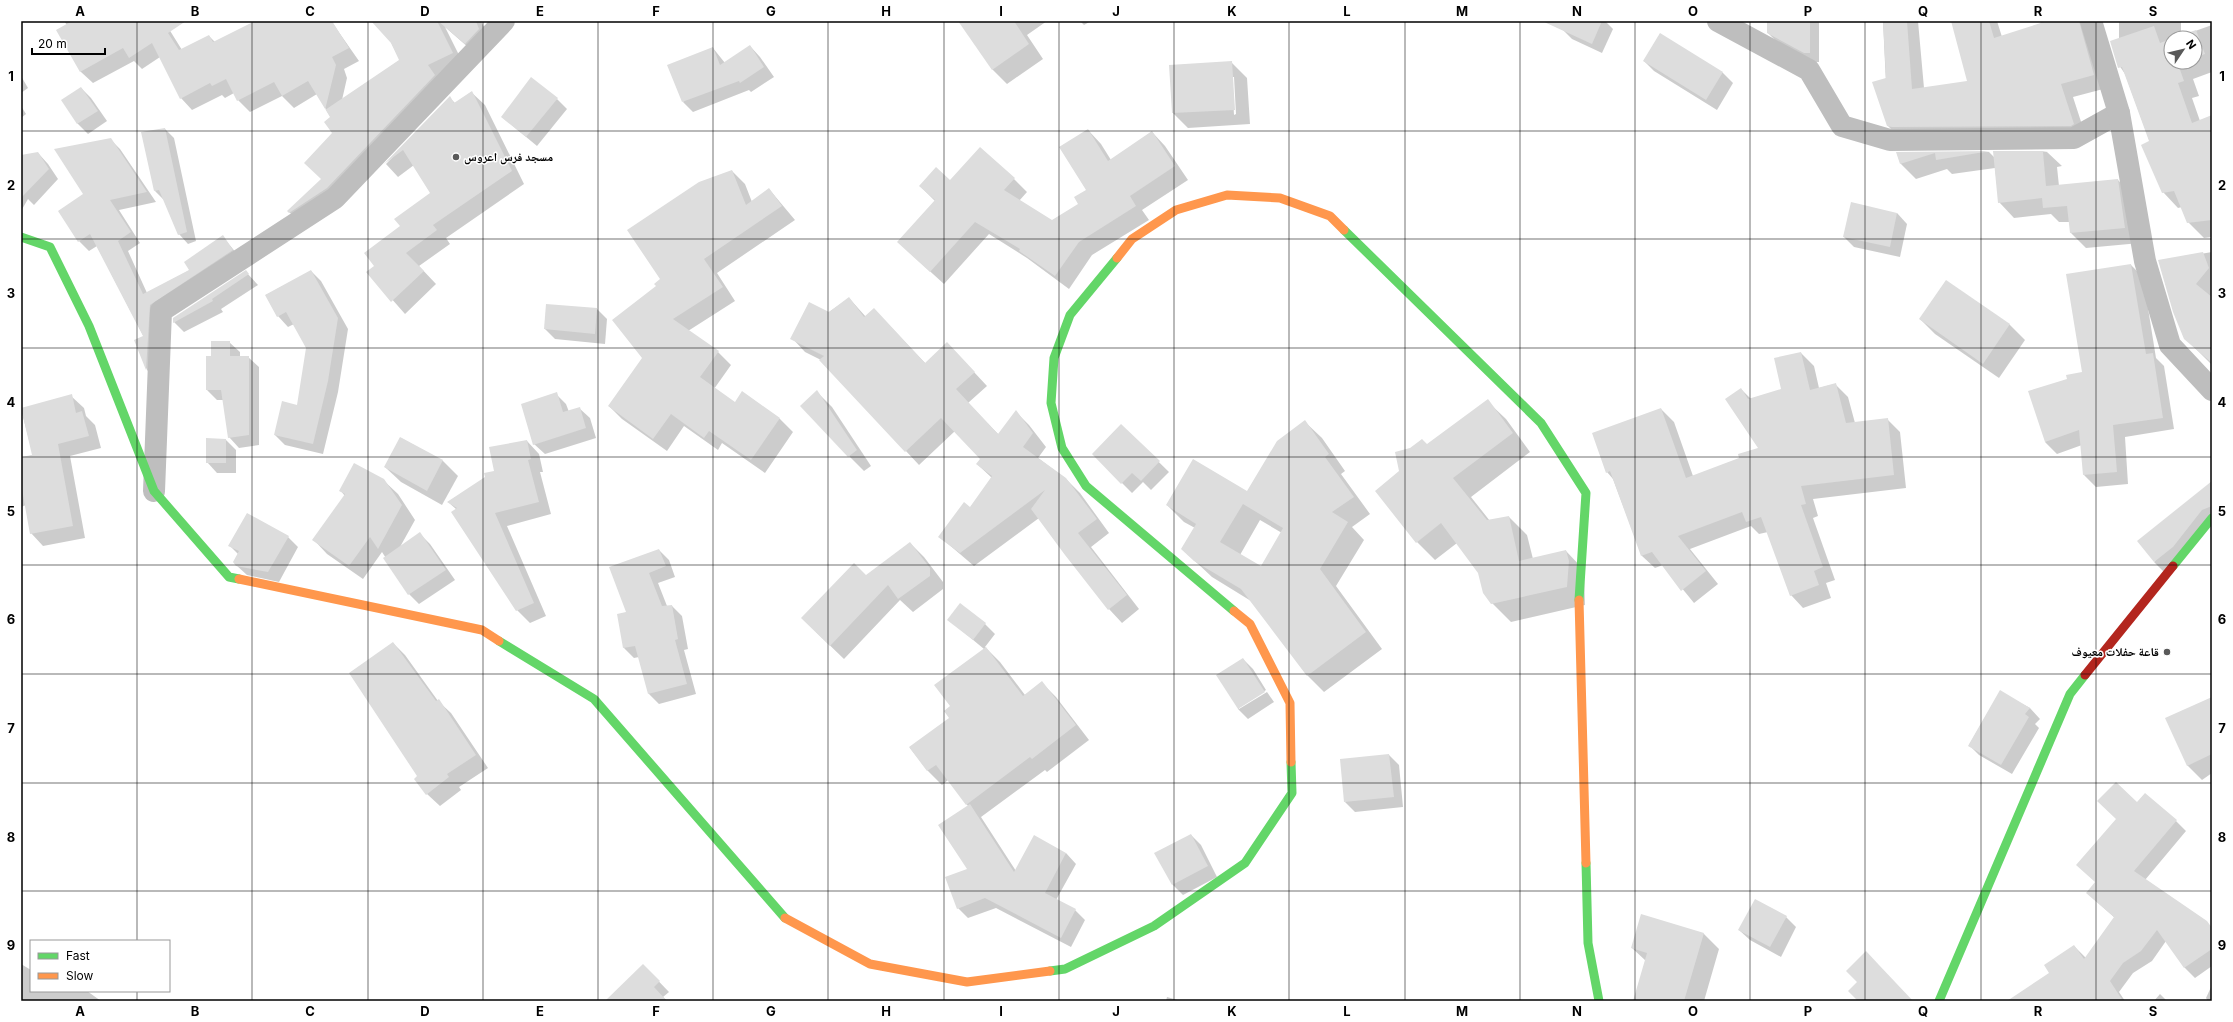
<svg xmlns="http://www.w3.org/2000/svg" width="2233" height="1022" viewBox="0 0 2233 1022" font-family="Inter,'Noto Naskh Arabic',sans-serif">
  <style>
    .shadow { fill: #0003; fill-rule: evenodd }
    .building { fill: #ddd; fill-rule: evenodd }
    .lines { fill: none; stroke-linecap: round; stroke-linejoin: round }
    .street { stroke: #bebebe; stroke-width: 22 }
    .fast { stroke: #63d668; stroke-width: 9 }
    .slow { stroke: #ff974d; stroke-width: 9 }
    .jam { stroke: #b3261e; stroke-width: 9 }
    .grid { fill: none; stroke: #000; stroke-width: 1; stroke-opacity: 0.55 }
    .poi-dot { fill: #595959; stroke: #fff; stroke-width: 1.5 }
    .labels { text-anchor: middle; stroke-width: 3; stroke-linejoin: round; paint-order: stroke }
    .poi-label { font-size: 12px; font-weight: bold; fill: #000; stroke: #fff; text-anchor: start }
    .neatline { fill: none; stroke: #000; stroke-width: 1.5 }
    .grid-label { font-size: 13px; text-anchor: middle; font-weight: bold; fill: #000 }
  </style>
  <rect width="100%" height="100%" fill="#fff"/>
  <g class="shadow">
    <path d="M64 21H164L182 50 209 36 215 42 257 21H331L359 61 344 69 347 78 342 100 400 60 380 21H481L491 41 477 55 445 27 464 65 302 224 288 211 322 179 333 133 331 118 317 94 294 108 282 96 250 112 238 100 234 93 225 98 222 95 192 110 181 98 160 57 142 69 134 61 93 83 81 72 57 30 67 25Z"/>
    <path d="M960 21H1047L1027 35 1043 59 1007 84 992 69Z"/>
    <path d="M1080 21H1091L1084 25Z"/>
    <path d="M1566 21H1605L1613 29 1602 53 1572 39 1562 29Z"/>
    <path d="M1768 21H1819V62H1814L1777 42 1768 33Z"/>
    <path d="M1883 21H1918L1924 88 1969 82 1952 21H1997L2002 37 2041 24 2040 21H2092L2107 88 2073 97 2086 137 1901 139 1888 126Z"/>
    <path d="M2119 21H2181V36L2212 25V72L2193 79 2199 96 2192 98 2200 121 2212 120V237L2204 238 2188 222 2182 207 2178 208 2163 192 2150 142 2125 74 2119 65ZM2171 38H2195V62H2171Z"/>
    <path d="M1660 34 1723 73 1733 83 1717 110 1654 71 1644 61Z"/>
    <path d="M750 46 760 57 774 77 751 92 749 90 693 112 683 102 713 48 725 63Z"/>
    <path d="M1231 62 1247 78 1250 124 1188 128 1173 113ZM1232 77H1234L1236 114 1234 115Z"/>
    <path d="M21 76 28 88 21 93Z"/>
    <path d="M81 88 91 98 107 121 88 134 78 124 63 100Z"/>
    <path d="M471 92 485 105 524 184 446 238 450 244 419 266 436 284 405 314 368 272 376 266 401 226 431 193 414 165 398 177 386 164 450 98 456 104Z"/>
    <path d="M557 99 567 109 537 146 502 117Z"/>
    <path d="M21 106 26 114 21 118Z"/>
    <path d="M165 129 174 138 196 241 188 244 179 234 164 200 155 191Z"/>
    <path d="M1088 130 1101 144 1111 160 1152 132 1165 146 1188 180 1142 210 1149 220 1092 255 1069 289 1027 258 989 234 944 284 912 255 935 201 920 186 951 181 1014 179 1027 192 1019 201 1052 221 1079 205 1087 190Z"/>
    <path d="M110 139 120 149 156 202 119 210 140 243 128 251 147 293 190 270 223 237 242 260 160 315 156 379 147 370 135 341 144 337 97 246 89 251 79 241 59 211 85 195Z"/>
    <path d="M1989 152 1994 157V152H2047L2062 166 2057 167 2059 186 2118 180 2133 196 2140 243 2086 248 2071 233 2070 222H2059L2051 214 2014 218 1999 202 1995 168 1952 174 1947 169 1916 179 1901 164 1897 153Z"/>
    <path d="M38 153 48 164 58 179 34 205 28 199 21 211V156Z"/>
    <path d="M732 171 745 184 752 202 769 189 795 220 717 273 735 301 688 331 718 352 731 365 714 389 735 404 743 393 780 419 793 432 765 473 722 443 718 450 684 426 667 451 622 419 609 406 643 358 657 287Z"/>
    <path d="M1897 213 1907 224 1900 257 1854 247 1844 237Z"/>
    <path d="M2212 252V365L2185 338 2159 261Z"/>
    <path d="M2131 265 2143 277 2156 358 2164 366 2174 429 2125 437 2128 484 2096 487 2084 475 2082 445 2057 454 2045 442 2068 379 2084 373Z"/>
    <path d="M311 271 321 281 348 329 338 392 323 454 285 445 275 435 298 406 307 348 294 324 288 327 278 316 266 295Z"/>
    <path d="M246 272 258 285 221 309 223 312 184 332 174 322Z"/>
    <path d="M1946 281 2010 325 2025 340 1999 378 1935 334 1920 319Z"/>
    <path d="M849 298 866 317 887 323 926 364 947 343 987 386 968 403 999 435 1016 412 1029 425 1046 447 1038 458 1066 479 1080 493 1109 533 1091 547 1139 609 1122 623 1109 609 1039 518 974 566 940 537 970 508 992 478 977 464 982 458 955 431 919 465 821 360 805 352 792 338Z"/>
    <path d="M597 309 607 319 605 344 555 339 545 329Z"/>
    <path d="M229 342 240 352V357H248L259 367V445L239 448 229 437 224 400H217L207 390 212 357Z"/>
    <path d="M1801 353 1814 366 1819 388 1835 384 1848 397 1855 423 1887 419 1900 432 1906 488 1813 499 1818 516 1813 518 1835 580 1826 583 1831 598 1803 608 1791 595 1768 532 1759 534 1751 526 1690 549 1718 584 1694 603 1663 565 1655 568 1642 556 1613 479 1607 472 1661 409 1674 422 1693 476 1740 459 1759 448 1741 389 1751 399 1783 390Z"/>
    <path d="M817 392 832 407 871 466 864 471 849 456Z"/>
    <path d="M556 394 566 404 569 412 579 408 590 418 596 438 545 454 534 444Z"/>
    <path d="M71 396 84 408 86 416 95 425 101 448 70 456 85 538 43 546 31 533 26 505 21 507V458L33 455 21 409Z"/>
    <path d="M1487 401 1506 419 1530 452 1471 497 1490 521 1509 517 1527 535 1533 559 1566 551 1584 570 1585 605 1511 622 1492 603 1479 573 1457 543 1435 560 1417 542 1400 472 1427 445Z"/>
    <path d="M1305 422 1322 438 1345 471 1341 474 1370 514 1352 527 1364 540 1336 586 1382 649 1324 692 1307 675 1251 601 1212 577 1182 549 1195 528 1184 522 1167 505 1247 492ZM1260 520 1282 533 1261 568 1240 555Z"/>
    <path d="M1121 425 1169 472 1151 490 1143 482 1132 493 1093 454Z"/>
    <path d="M401 438 443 461 458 476 442 505 401 482 385 467Z"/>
    <path d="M226 440 236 450V473H217L207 462Z"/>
    <path d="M527 441 539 454 543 472H540L551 514 507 526 546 616 530 623 517 610 456 509 448 502 495 472Z"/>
    <path d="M383 480 398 494 415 520 400 547 420 534 430 544 455 580 419 604 409 594 382 552 363 579 327 554 314 540 345 496 340 490Z"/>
    <path d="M2212 496V521L2164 572 2154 562Z"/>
    <path d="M288 537 298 547 279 582 247 575 236 565 238 554 230 546Z"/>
    <path d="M910 543 924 557 943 582V589L913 612 900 600 844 659 816 632 866 576Z"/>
    <path d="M659 550 669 560 675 577 658 583 667 606H672L682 616 688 649 684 650 696 694 659 704 649 694 639 657 634 658 624 648 627 613Z"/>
    <path d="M949 620 985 624 995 634 985 647 1000 662 1025 695 1042 683 1056 697 1089 740 1047 772 1045 770 981 817 1016 871 1066 853 1076 864 1056 900 1075 910 1085 920 1071 947 996 908 968 918 958 908 968 869V806L948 780 942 785 928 771 910 748 950 718 952 706 984 649Z"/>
    <path d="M393 643 405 655 438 701 451 713 488 768 459 787 461 790 440 806 427 794 418 777Z"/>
    <path d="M1243 659 1253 669 1266 690 1239 707V709L1267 692 1274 702 1248 719 1238 709Z"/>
    <path d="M2000 692 2030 708 2040 719 2035 724 2039 728 2012 774 1979 755 1969 745Z"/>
    <path d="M2212 700V773L2202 780 2187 765Z"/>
    <path d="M1389 755 1399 765 1403 807 1355 812 1345 802Z"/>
    <path d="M2137 804 2176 821 2186 831 2145 880 2212 928V966L2195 978 2185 968 2166 941 2152 961 2133 973 2119 992 2125 1001H2009L2050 973 2074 946 2086 958 2115 918 2087 893 2096 882Z"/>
    <path d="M1191 835 1201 845 1217 877 1183 895 1173 885Z"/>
    <path d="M1642 915 1704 934 1719 949 1704 1001H1650L1646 961 1632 948Z"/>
    <path d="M1786 917 1796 927 1781 957 1750 940 1739 930Z"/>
    <path d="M21 964 31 970V991H87L101 1001H21Z"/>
    <path d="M643 965 669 992 663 997 667 1001H607Z"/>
    <path d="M2212 985V1001H2208L2206 998Z"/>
    <path d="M2160 994 2167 1001H2154Z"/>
    <path d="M1167 997 1181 1001H1166Z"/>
  </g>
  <g class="building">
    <path d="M72 21H186L168 33 179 50 209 35 213 42 255 21H332L349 48 332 57 336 65 325 110 399 60 391 43 371 21H437L453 53 428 65 435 75 327 188 289 213 287 211 321 179 304 163 332 133 324 122 330 117 308 81 282 96 274 82 237 101 226 79 212 86 210 83 180 99 152 43 129 58 123 48 80 72 56 30Z"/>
    <path d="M438 21H476L479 29 465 44Z"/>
    <path d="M958 21H1014L1029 44 992 70Z"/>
    <path d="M1542 21H1602L1592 44Z"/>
    <path d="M1767 21H1810V53H1804L1767 33Z"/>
    <path d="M1883 21H1907L1912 89 1967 81 1951 21H1989L1994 38 2047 21H2079L2094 75 2061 84 2074 124 2071 126 1892 127 1887 126 1872 82 1886 78Z"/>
    <path d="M2154 26 2160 43 2171 39V62H2183L2178 64 2184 81 2178 83 2192 123 2212 115V220L2187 223 2174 191 2162 193 2141 145 2149 141 2122 67 2118 68 2110 41Z"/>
    <path d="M2196 30 2205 54 2195 57V38H2173Z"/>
    <path d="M1660 33 1723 72 1706 100 1643 61Z"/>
    <path d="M750 45 764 67 740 83 739 81 682 102 667 65 713 47 720 65Z"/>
    <path d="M1232 61 1235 110 1172 113 1169 65Z"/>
    <path d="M531 77 558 98 526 137 501 117Z"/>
    <path d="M81 87 98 111 77 124 61 100Z"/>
    <path d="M472 91 512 171 433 225 437 230 406 253 424 271 391 302 366 272 374 266 364 253 400 226 394 219 430 193 403 150 384 164 450 96 454 103Z"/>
    <path d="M165 128 187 232 178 235 159 190 154 191 141 132Z"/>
    <path d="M1088 129 1108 161 1152 131 1175 166 1130 196 1136 206 1079 242 1055 276 1019 251 1020 249 975 222 930 272 897 242 935 200 919 186 936 167 950 180 980 147 1015 178 1004 190 1052 220 1078 204 1074 197 1086 190 1059 147Z"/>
    <path d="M111 138 147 192 110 200 131 232 118 241 143 294 189 270 184 262 223 235 233 250 150 305 146 370 134 340 143 336 90 234 78 242 58 211 83 194 54 149Z"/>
    <path d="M1990 151 1936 160 1935 153 1900 164 1896 152Z"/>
    <path d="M1993 151H2048L2043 152 2046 186 2118 179 2125 228 2070 233 2067 206 2043 208 2042 198 1998 203Z"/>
    <path d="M38 152 49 169 21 198V155Z"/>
    <path d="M732 170 746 205 769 188 782 206 704 259 723 287 673 319 719 351 700 377 735 402 742 391 780 418 751 460 709 431 704 438 671 414 653 439 608 406 642 358 612 320 656 286 654 284 660 279 627 230 699 182Z"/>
    <path d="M1851 202 1897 213 1890 247 1843 237Z"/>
    <path d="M2203 252 2209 268 2196 284 2212 297V363L2184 339 2173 312 2158 260Z"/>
    <path d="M2131 264 2146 354 2153 353 2163 418 2113 425 2117 472 2083 475 2079 430 2045 442 2028 391 2067 379 2066 375 2082 372 2066 274Z"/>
    <path d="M246 270 249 274 212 299 213 301 173 323V318Z"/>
    <path d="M311 270 338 318 328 381 313 444 274 435 282 401 297 405 306 348 286 312 277 317 265 295Z"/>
    <path d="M1946 280 2010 324 1983 364 1919 319Z"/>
    <path d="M849 297 864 317 874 308 925 363 947 342 975 372 956 389 998 434 1016 410 1033 433 1023 447 1066 478 1097 519 1078 533 1127 595 1108 610 1065 555 1031 509 1045 490 960 553 938 537 964 502 970 507 992 476 976 464 980 459 941 418 905 452 819 360 824 356 790 339 809 302 829 312Z"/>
    <path d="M546 304 597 308 595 334 544 329Z"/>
    <path d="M211 341H230V356H249V435L228 438 221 390H206V356H211Z"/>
    <path d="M1801 352 1810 390 1836 383 1846 423 1888 418 1894 475 1801 486 1806 504 1801 505 1823 567 1814 571 1819 585 1790 596 1761 517 1746 522 1742 512 1678 536 1706 571 1681 591 1652 552 1641 556 1610 471 1606 473 1592 433 1661 408 1686 478 1739 458 1738 454 1758 448 1725 399 1741 388 1748 399 1781 389 1774 358Z"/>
    <path d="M817 390 857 450 848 457 800 406Z"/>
    <path d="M557 392 563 412 580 407 586 428 533 445 521 404Z"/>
    <path d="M72 394 76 413 82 411 89 436 58 444 73 526 30 534 21 484V457L32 455 21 408Z"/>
    <path d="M1488 399 1513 433 1453 478 1487 520 1509 516 1519 561 1566 550 1569 561 1567 587 1491 604 1483 593 1478 573 1441 523 1416 543 1375 491 1399 471 1395 452 1410 448 1422 439 1427 444Z"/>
    <path d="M1305 420 1329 454 1325 457 1354 497 1332 512 1348 522 1320 569 1366 632 1307 676 1241 589 1194 561 1181 549 1196 524 1166 505 1193 459 1247 491 1277 441ZM1243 504 1283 528 1261 566 1220 542Z"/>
    <path d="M1121 424 1160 461 1141 481 1132 473 1121 484 1092 454Z"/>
    <path d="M400 437 443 460 427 491 384 467Z"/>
    <path d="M206 438 226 439V463H206Z"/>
    <path d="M527 440 531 459 528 460 539 502 495 513 534 603 516 611 451 512 457 508 447 502 485 477 484 473 494 471 489 447Z"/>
    <path d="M354 463 384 479 402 505 378 549 370 537 349 566 312 540 345 494 339 491Z"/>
    <path d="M2212 481V506L2202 510 2173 547 2154 562 2137 541Z"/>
    <path d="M247 513 289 536 268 572 236 566 233 562 239 551 228 546Z"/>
    <path d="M420 532 446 570 408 595 383 558Z"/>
    <path d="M910 542 930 568V576L898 599 888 585 830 646 801 618 854 563 866 575Z"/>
    <path d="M659 549 666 566 649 573 662 606 672 605 678 639 675 640 687 684 648 694 635 646 623 648 617 614 626 612 609 567Z"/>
    <path d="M960 603 986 623 973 640 947 620Z"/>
    <path d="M393 642 436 701 439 699 476 755 447 774 449 777 426 795 414 779 417 776 349 673Z"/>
    <path d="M986 647 1023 696 1042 681 1076 725 1032 759 1030 757 966 805 936 765 927 771 909 747 949 718 944 711 950 706 934 685Z"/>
    <path d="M1243 658 1265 692 1238 709 1216 675Z"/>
    <path d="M2000 690 2030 708 2025 714 2029 717 2001 765 1968 746Z"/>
    <path d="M2212 697V754L2187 766 2165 718Z"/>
    <path d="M1389 754 1394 797 1344 802 1340 759Z"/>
    <path d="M2116 782 2137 802 2145 793 2177 820 2134 871 2207 921 2212 928V949L2184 968 2157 930 2141 951 2123 963 2110 981 2123 1001H2007L2049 973 2044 965 2074 945 2084 959 2114 917 2086 893 2095 882 2076 865 2116 819 2097 801Z"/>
    <path d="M970 804 1014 872 1034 835 1066 853 1045 893 1076 909 1061 938 985 898 957 909 945 877 967 869 938 825Z"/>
    <path d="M1191 834 1208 866 1172 885 1154 853Z"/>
    <path d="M1755 899 1787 916 1770 947 1738 930Z"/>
    <path d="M1641 914 1704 933 1684 1001H1633L1647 953 1631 948Z"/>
    <path d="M1866 951 1879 965 1913 1001H1858L1848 991 1857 982 1846 971Z"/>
    <path d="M643 964 660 981 654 987 667 1001H605Z"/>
  </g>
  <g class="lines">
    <g class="street">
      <path d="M1718 21 1809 70 1842 126 1890 140 2074 138 2119 113"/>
      <path d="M2091 21 2119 113 2145 261 2170 345 2212 390"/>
      <path d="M154 491 161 311 335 198 504 21"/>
    </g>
    <g class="fast">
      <path d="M1344 230 1541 423 1586 493 1579 600"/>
      <path d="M21 237 50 247 89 326 154 491 229 577 239 579"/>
      <path d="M1117 258 1070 315 1054 358 1051 403 1062 448 1086 486 1234 611"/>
      <path d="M2173 566 2212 518"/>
      <path d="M499 641 594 699 785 918"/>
      <path d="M1586 863 1588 943 1599 1001"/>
      <path d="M1050 971 1065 969 1154 926 1245 863 1292 793 1291 762"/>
      <path d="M1939 1001 2070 694 2085 675"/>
    </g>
    <g class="slow">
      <path d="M1117 258 1132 239 1176 210 1227 195 1280 198 1330 216 1344 230"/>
      <path d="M239 579 482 630 499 641"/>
      <path d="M1579 600 1586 863"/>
      <path d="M1234 611 1250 624 1290 703 1291 762"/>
      <path d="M785 918 870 964 967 982 1050 971"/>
    </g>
    <path class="jam" d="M2085 675 2173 566"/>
  </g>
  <path class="grid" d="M137 21V941M252 21V1001M368 21V1001M483 21V1001M598 21V1001M713 21V1001M828 21V1001M944 21V1001M1059 21V1001M1174 21V1001M1289 21V1001M1405 21V1001M1520 21V1001M1635 21V1001M1750 21V1001M1865 21V1001M1981 21V1001M2096 21V1001M21 131H2212M21 239H2212M21 348H2212M21 457H2212M21 565H2212M21 674H2212M21 783H2212M21 891H2212M137 991V1001"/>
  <g class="poi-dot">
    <circle cx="456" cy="157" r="4"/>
    <circle cx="2167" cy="652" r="4"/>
  </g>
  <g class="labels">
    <g class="poi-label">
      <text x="464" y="161">مسجد فرس اعروس</text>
      <text x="2159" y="656" text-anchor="end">قاعة حفلات معيوف</text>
    </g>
  </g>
  <rect width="2233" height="1022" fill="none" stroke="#ffffff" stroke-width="44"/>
  <rect x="30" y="940" width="140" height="52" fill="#ffffff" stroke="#999999"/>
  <rect x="38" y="953" width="20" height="6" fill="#63d668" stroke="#999999"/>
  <text x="66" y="960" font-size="12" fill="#000000">Fast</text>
  <rect x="38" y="973" width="20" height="6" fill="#ff974d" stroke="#999999"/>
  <text x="66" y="980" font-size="12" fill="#000000">Slow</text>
  <g transform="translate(2183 50) rotate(55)"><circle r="19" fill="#ffffff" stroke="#999999"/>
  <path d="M0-3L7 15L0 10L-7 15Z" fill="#595959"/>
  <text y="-6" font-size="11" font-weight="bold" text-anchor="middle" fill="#000000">N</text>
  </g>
  <path d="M32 48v6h73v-6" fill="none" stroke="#000000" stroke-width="2"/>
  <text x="38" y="48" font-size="12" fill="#000000" stroke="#ffffff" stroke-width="3" paint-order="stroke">20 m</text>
  <rect x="22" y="22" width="2189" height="978" class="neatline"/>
  <g class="grid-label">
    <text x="80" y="16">A</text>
    <text x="195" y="16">B</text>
    <text x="310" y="16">C</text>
    <text x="425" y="16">D</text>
    <text x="540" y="16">E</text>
    <text x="656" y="16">F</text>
    <text x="771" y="16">G</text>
    <text x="886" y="16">H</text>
    <text x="1001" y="16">I</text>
    <text x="1116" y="16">J</text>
    <text x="1232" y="16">K</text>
    <text x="1347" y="16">L</text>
    <text x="1462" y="16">M</text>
    <text x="1577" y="16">N</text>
    <text x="1693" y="16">O</text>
    <text x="1808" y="16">P</text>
    <text x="1923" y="16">Q</text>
    <text x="2038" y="16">R</text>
    <text x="2153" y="16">S</text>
    <text x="11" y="81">1</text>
    <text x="2222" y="81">1</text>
    <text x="11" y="190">2</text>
    <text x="2222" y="190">2</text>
    <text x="11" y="298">3</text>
    <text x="2222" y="298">3</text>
    <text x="11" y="407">4</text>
    <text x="2222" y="407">4</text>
    <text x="11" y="516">5</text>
    <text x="2222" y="516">5</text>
    <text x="11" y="624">6</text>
    <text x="2222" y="624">6</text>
    <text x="11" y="733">7</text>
    <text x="2222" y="733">7</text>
    <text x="11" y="842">8</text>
    <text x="2222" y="842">8</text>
    <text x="11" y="950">9</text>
    <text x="2222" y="950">9</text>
    <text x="80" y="1016">A</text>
    <text x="195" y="1016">B</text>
    <text x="310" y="1016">C</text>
    <text x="425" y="1016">D</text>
    <text x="540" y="1016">E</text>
    <text x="656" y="1016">F</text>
    <text x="771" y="1016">G</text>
    <text x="886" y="1016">H</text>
    <text x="1001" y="1016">I</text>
    <text x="1116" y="1016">J</text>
    <text x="1232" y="1016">K</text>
    <text x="1347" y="1016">L</text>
    <text x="1462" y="1016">M</text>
    <text x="1577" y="1016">N</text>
    <text x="1693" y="1016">O</text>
    <text x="1808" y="1016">P</text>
    <text x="1923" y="1016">Q</text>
    <text x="2038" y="1016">R</text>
    <text x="2153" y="1016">S</text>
  </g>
</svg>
